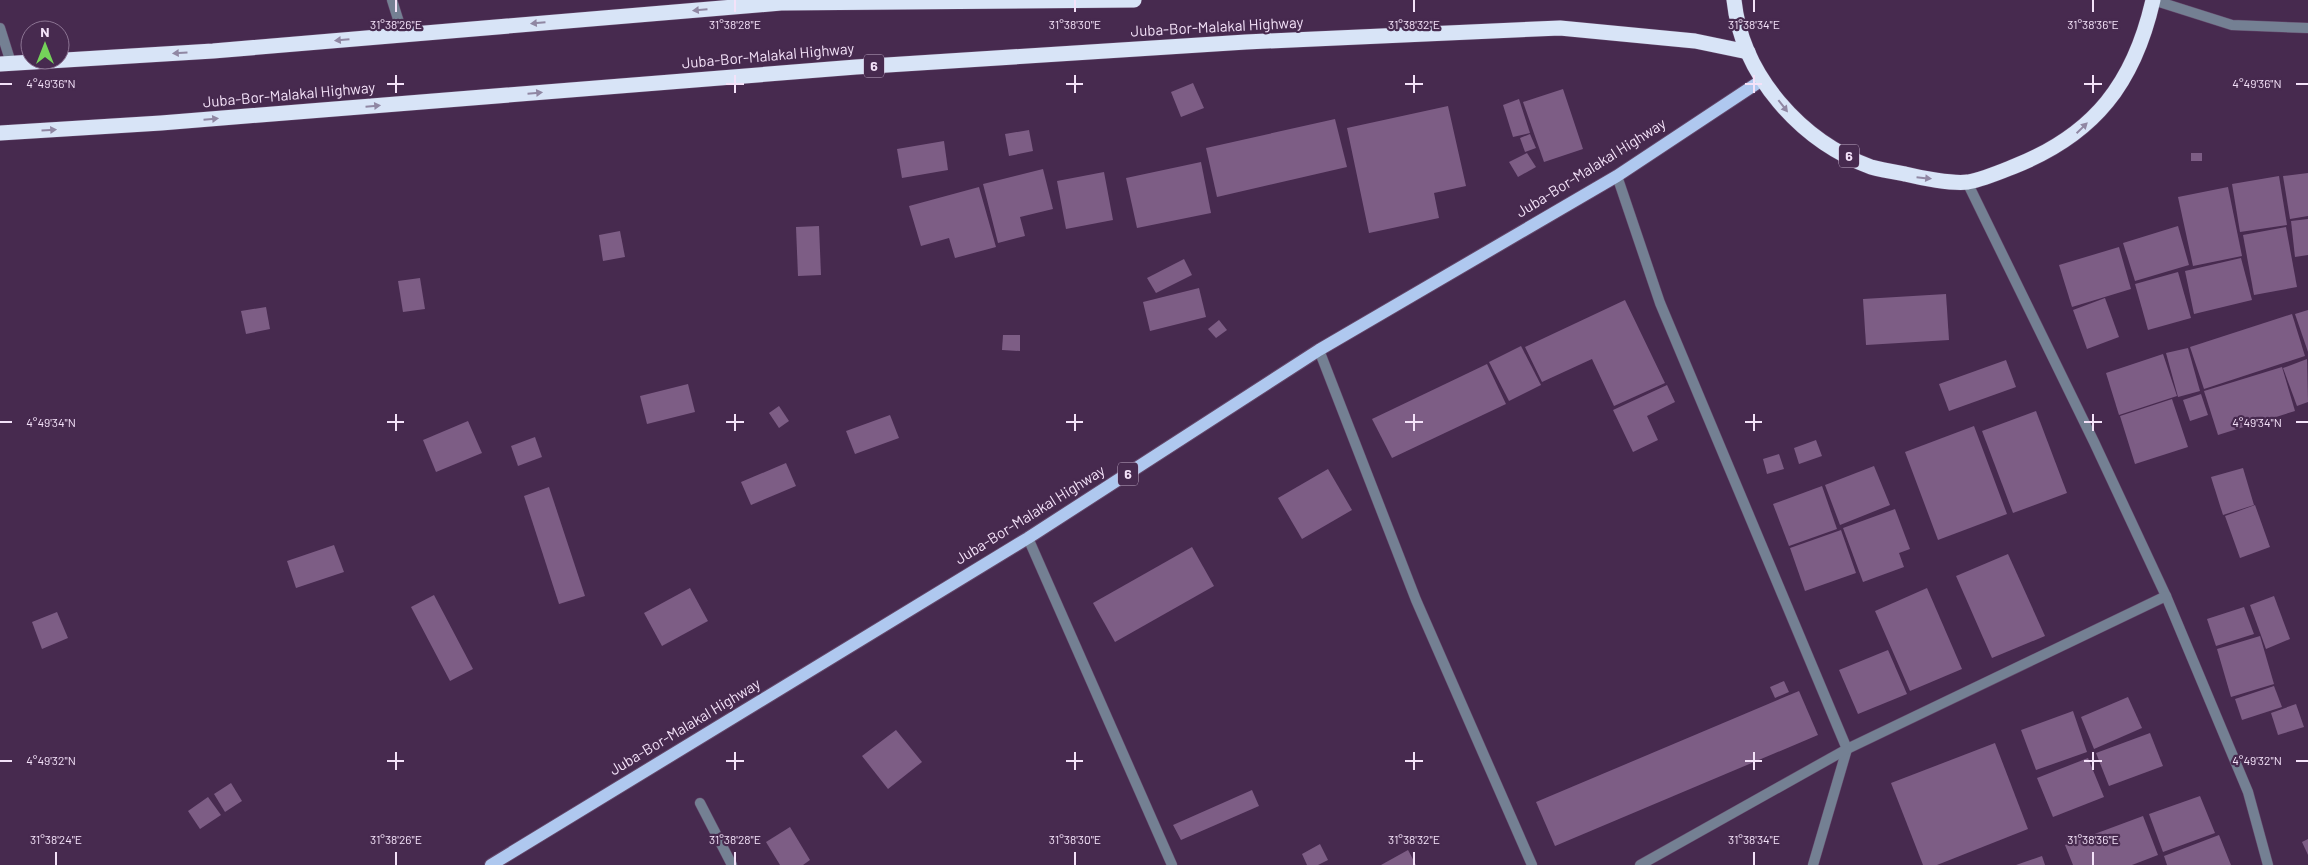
<svg xmlns="http://www.w3.org/2000/svg" width="2308" height="865" viewBox="0 0 2308 865" font-family="Barlow,sans-serif">
  <style>
    .building { fill: #7d5d85 }
    .lines { fill: none; stroke-linecap: round; stroke-linejoin: round }
    .lane-casing { stroke: #63476a; stroke-width: 11 }
    .street-casing { stroke: #63476a; stroke-width: 11 }
    .primary-casing { stroke: #63476a; stroke-width: 14 }
    .highway-casing { stroke: #63476a; stroke-width: 16 }
    .lane { stroke: #748093; stroke-width: 10 }
    .street { stroke: #748093; stroke-width: 10 }
    .primary { stroke: #afc8ef; stroke-width: 12 }
    .highway { stroke: #d8e4f7; stroke-width: 15 }
    .oneway { fill: #9087a3 }
    .ticks { fill: none; stroke: #f4e2f9; stroke-width: 2 }
    .labels { text-anchor: middle; stroke-width: 4.5; stroke-linejoin: round; paint-order: stroke }
    .shield { fill: #472a4f; stroke: #c0abc6; stroke-width: 1 }
    .shield-label { font-size: 14px; font-weight: bold; fill: #f4e2f9 }
    .street-label { font-size: 15px; fill: #f4e2f9; stroke: #472a4f }
    .ticks-label { font-size: 12px; text-anchor: middle; fill: #f4e2f9; stroke: #472a4f; stroke-width: 4.5; stroke-linejoin: round; paint-order: stroke }
  </style>
  <rect width="100%" height="100%" fill="#472a4f"/>
  <g class="building">
    <path d="M1193 83 1204 108 1181 117 1171 92Z"/>
    <path d="M1563 89 1583 149 1544 162 1523 102Z"/>
    <path d="M1519 99 1530 133 1513 137 1503 105Z"/>
    <path d="M1448 106 1466 186 1434 193 1439 218 1369 233 1347 128Z"/>
    <path d="M1335 119 1347 167 1217 197 1206 148Z"/>
    <path d="M1029 130 1033 151 1009 156 1005 134Z"/>
    <path d="M1530 134 1536 148 1525 152 1520 138Z"/>
    <path d="M944 141 948 170 902 178 897 149Z"/>
    <path d="M1527 153 1536 167 1518 177 1509 162Z"/>
    <rect x="2191" y="153" width="11" height="8"/>
    <path d="M1201 162 1211 213 1137 228 1126 178Z"/>
    <path d="M1043 169 1053 209 1020 217 1025 236 998 243 983 184Z"/>
    <path d="M1104 172 1113 220 1066 229 1057 181Z"/>
    <path d="M2308 173V216L2290 219 2283 176Z"/>
    <path d="M2279 176 2287 225 2240 232 2232 184Z"/>
    <path d="M979 187 996 247 955 258 949 238 921 246 909 206Z"/>
    <path d="M2228 187 2242 256 2193 266 2178 197Z"/>
    <path d="M2308 219V255L2295 257 2291 221Z"/>
    <path d="M819 226 821 275 798 276 796 227Z"/>
    <path d="M2178 226 2189 265 2135 281 2123 243Z"/>
    <path d="M2286 227 2297 287 2254 295 2243 235Z"/>
    <path d="M620 231 625 257 603 261 599 235Z"/>
    <path d="M2119 247 2131 289 2072 307 2059 265Z"/>
    <path d="M2241 258 2252 300 2194 314 2185 271Z"/>
    <path d="M1184 259 1192 275 1156 293 1147 278Z"/>
    <path d="M2178 272 2191 318 2148 330 2135 284Z"/>
    <path d="M420 278 425 309 403 312 398 281Z"/>
    <path d="M1199 288 1206 317 1150 331 1143 302Z"/>
    <path d="M1946 294 1949 340 1866 345 1863 299Z"/>
    <path d="M2105 298 2119 337 2087 349 2073 310Z"/>
    <path d="M1625 300 1665 383 1614 406 1592 359 1542 382 1525 347Z"/>
    <path d="M266 307 270 329 246 334 241 311Z"/>
    <path d="M2308 310V352L2295 314Z"/>
    <path d="M2292 314 2305 356 2204 389 2190 347Z"/>
    <path d="M1219 320 1227 330 1216 338 1208 329Z"/>
    <path d="M1003 335H1020V351L1002 350Z"/>
    <path d="M1521 346 1541 385 1509 401 1489 362Z"/>
    <path d="M2188 348 2200 391 2178 397 2166 353Z"/>
    <path d="M2163 354 2177 396 2119 415 2106 373Z"/>
    <path d="M2307 359 2308 402 2297 406 2283 368Z"/>
    <path d="M2006 360 2016 387 1949 411 1939 384Z"/>
    <path d="M1487 364 1506 404 1392 458 1372 419Z"/>
    <path d="M2282 367 2295 411 2218 435 2204 391Z"/>
    <path d="M688 384 695 412 647 424 640 396Z"/>
    <path d="M1667 385 1675 402 1647 416 1658 440 1633 452 1613 410Z"/>
    <path d="M2201 394 2208 415 2190 421 2183 400Z"/>
    <path d="M2172 399 2188 447 2135 464 2120 416Z"/>
    <path d="M779 406 789 421 779 428 769 413Z"/>
    <path d="M2036 411 2067 493 2013 513 1982 431Z"/>
    <path d="M890 415 899 438 855 454 846 431Z"/>
    <path d="M468 421 482 453 436 472 423 440Z"/>
    <path d="M1974 426 2007 514 1938 540 1905 452Z"/>
    <path d="M535 437 542 457 518 466 511 446Z"/>
    <path d="M1816 440 1822 456 1799 464 1794 448Z"/>
    <path d="M1779 454 1784 469 1767 474 1763 459Z"/>
    <path d="M786 463 796 486 751 505 741 482Z"/>
    <path d="M1874 466 1890 505 1840 525 1825 485Z"/>
    <path d="M2243 468 2254 505 2223 515 2211 477Z"/>
    <path d="M1328 469 1352 510 1302 539 1278 498Z"/>
    <path d="M1822 486 1837 529 1789 546 1773 504Z"/>
    <path d="M549 487 585 596 559 604 524 496Z"/>
    <path d="M2255 505 2270 547 2240 558 2225 516Z"/>
    <path d="M1895 509 1910 549 1899 553 1904 567 1863 582 1843 528Z"/>
    <path d="M1841 530 1856 573 1805 591 1790 548Z"/>
    <path d="M334 545 344 572 296 588 287 561Z"/>
    <path d="M1192 547 1214 586 1115 642 1093 603Z"/>
    <path d="M2008 554 2045 636 1992 658 1956 576Z"/>
    <path d="M690 588 708 621 662 646 644 613Z"/>
    <path d="M1927 588 1962 669 1910 691 1875 611Z"/>
    <path d="M434 595 473 669 450 681 411 607Z"/>
    <path d="M2274 596 2290 639 2266 649 2250 605Z"/>
    <path d="M2244 607 2254 634 2216 646 2207 619Z"/>
    <path d="M57 612 68 638 42 649 32 622Z"/>
    <path d="M2260 636 2274 684 2231 697 2217 649Z"/>
    <path d="M1888 650 1907 694 1858 714 1839 670Z"/>
    <path d="M1784 681 1789 692 1775 698 1770 687Z"/>
    <path d="M2274 686 2282 707 2242 720 2235 699Z"/>
    <path d="M1799 691 1818 735 1555 846 1536 802Z"/>
    <path d="M2128 697 2142 728 2094 749 2081 717Z"/>
    <path d="M2296 704 2304 727 2278 735 2271 713Z"/>
    <path d="M2073 711 2087 752 2036 770 2021 730Z"/>
    <path d="M896 730 922 762 888 789 862 756Z"/>
    <path d="M2150 733 2163 766 2109 786 2096 753Z"/>
    <path d="M1995 743 2028 829 1937 865H1923L1891 783Z"/>
    <path d="M2088 758 2104 797 2053 817 2037 778Z"/>
    <path d="M231 783 242 801 225 812 214 794Z"/>
    <path d="M1252 790 1259 806 1181 840 1173 825Z"/>
    <path d="M2200 796 2215 833 2163 852 2149 814Z"/>
    <path d="M208 797 221 815 200 829 188 811Z"/>
    <path d="M2143 816 2158 855 2132 865H2073L2065 845Z"/>
    <path d="M790 827 810 860 803 865H780L766 842Z"/>
    <path d="M2219 835 2231 865H2167L2164 856Z"/>
    <path d="M2308 839V855L2302 842Z"/>
    <path d="M1320 844 1328 860 1318 865H1307L1302 854Z"/>
    <path d="M1408 850 1416 865H1381Z"/>
    <path d="M2042 856 2045 865H2016Z"/>
  </g>
  <g class="lines">
    <g class="lane-casing">
      <path id="lane" d="M2153 0 2232 25 2308 28"/>
    </g>
    <g class="street-casing">
      <g id="street">
        <path d="M392 0 403 35"/>
        <path d="M0 28 11 63"/>
        <path d="M1617 176 1660 303 1847 749 1813 865"/>
        <path d="M1967 182 2094 442 2166 596 2248 792 2268 865"/>
        <path d="M1319 350 1416 600 1532 865"/>
        <path d="M1028 538 1172 865"/>
        <path d="M700 803 732 865"/>
        <path d="M1640 865 1847 749 2166 596"/>
      </g>
    </g>
    <g class="primary-casing">
      <path id="primary" d="M491 865 1028 538 1319 350 1617 176 1762 80"/>
    </g>
    <g class="highway-casing">
      <g id="highway">
        <path d="M1734 0C1742 76 1801 141 1871 167 1882 170 1894 172 1905 174 1921 178 1952 184 1968 182 1984 179 2000 172 2015 166 2095 134 2134 83 2153 0"/>
        <path d="M0 64 213 51 781 3 1134 0"/>
        <path d="M0 133 161 123 856 67 1246 42 1560 28 1695 41 1748 52"/>
      </g>
    </g>
    <use href="#lane" class="lane"/>
    <use href="#street" class="street"/>
    <use href="#primary" class="primary"/>
    <use href="#highway" class="highway"/>
  </g>
  <defs><path id="oneway-solid" d="M-6-.8H1V-3.2L6.5 0L1 3.2V.8H-6Z" transform="scale(1.25)"/></defs>
  <g class="oneway">
    <use href="#oneway-solid" transform="translate(700 10) rotate(175)"/>
    <use href="#oneway-solid" transform="translate(538 23) rotate(175)"/>
    <use href="#oneway-solid" transform="translate(342 40) rotate(175)"/>
    <use href="#oneway-solid" transform="translate(180 53) rotate(177)"/>
    <use href="#oneway-solid" transform="translate(535 93) rotate(-5)"/>
    <use href="#oneway-solid" transform="translate(373 106) rotate(-5)"/>
    <use href="#oneway-solid" transform="translate(1783 106) rotate(52)"/>
    <use href="#oneway-solid" transform="translate(211 119) rotate(-5)"/>
    <use href="#oneway-solid" transform="translate(2082 128) rotate(-44)"/>
    <use href="#oneway-solid" transform="translate(49 130) rotate(-4)"/>
    <use href="#oneway-solid" transform="translate(1924 178) rotate(6)"/>
  </g>
  <path class="ticks" d="M396 0V12M735 0V12M1075 0V12M1414 0V12M1754 0V12M2093 0V12M396 75V93M735 75V93M1075 75V93M1414 75V93M1754 75V93M2093 75V93M0 84H12M387 84H404M726 84H744M1066 84H1083M1405 84H1423M1745 84H1762M2084 84H2102M2296 84H2308M396 414V431M735 414V431M1075 414V431M1414 414V431M1754 414V431M2093 414V431M0 422H12M387 422H404M726 422H744M1066 422H1083M1405 422H1423M1745 422H1762M2084 422H2102M2296 422H2308M396 752V770M735 752V770M1075 752V770M1414 752V770M1754 752V770M2093 752V770M0 761H12M387 761H404M726 761H744M1066 761H1083M1405 761H1423M1745 761H1762M2084 761H2102M2296 761H2308M56 852V865M396 852V865M735 852V865M1075 852V865M1414 852V865M1754 852V865M2093 852V865"/>
  <g class="labels">
    <g class="shield">
      <rect x="864" y="54.5" width="20" height="23" rx="4"/>
      <rect x="1839" y="144.5" width="20" height="23" rx="4"/>
      <rect x="1118" y="462.5" width="20" height="23" rx="4"/>
    </g>
    <g class="shield-label">
      <text x="874" y="71">6</text>
      <text x="1849" y="161">6</text>
      <text x="1128" y="479">6</text>
    </g>
    <g class="street-label">
      <text transform="translate(1217 27) rotate(-3)" y="5">Juba-Bor-Malakal Highway</text>
      <text transform="translate(768 56) rotate(-5)" y="5">Juba-Bor-Malakal Highway</text>
      <text transform="translate(289 95) rotate(-5)" y="5">Juba-Bor-Malakal Highway</text>
      <text transform="translate(1591 168) rotate(-32)" y="5">Juba-Bor-Malakal Highway</text>
      <text transform="translate(1030 515) rotate(-32)" y="5">Juba-Bor-Malakal Highway</text>
      <text transform="translate(685 727) rotate(-31)" y="5">Juba-Bor-Malakal Highway</text>
    </g>
  </g>
  <g class="ticks-label">
    <text x="396" y="29">31°38'26"E</text>
    <text x="735" y="29">31°38'28"E</text>
    <text x="1075" y="29">31°38'30"E</text>
    <text x="1414" y="29">31°38'32"E</text>
    <text x="1754" y="29">31°38'34"E</text>
    <text x="2093" y="29">31°38'36"E</text>
    <text x="51" y="88">4°49'36"N</text>
    <text x="2257" y="88">4°49'36"N</text>
    <text x="51" y="427">4°49'34"N</text>
    <text x="2257" y="427">4°49'34"N</text>
    <text x="51" y="765">4°49'32"N</text>
    <text x="2257" y="765">4°49'32"N</text>
    <text x="56" y="844">31°38'24"E</text>
    <text x="396" y="844">31°38'26"E</text>
    <text x="735" y="844">31°38'28"E</text>
    <text x="1075" y="844">31°38'30"E</text>
    <text x="1414" y="844">31°38'32"E</text>
    <text x="1754" y="844">31°38'34"E</text>
    <text x="2093" y="844">31°38'36"E</text>
  </g>
  <g transform="translate(45 45)"><circle r="24" fill="#472a4f" stroke="#8c7493"/>
  <path d="M0-4L9 19L0 12L-9 19Z" fill="#75d25a"/>
  <text y="-8" font-size="14" font-weight="bold" text-anchor="middle" fill="#f4e2f9">N</text>
  </g>
</svg>
